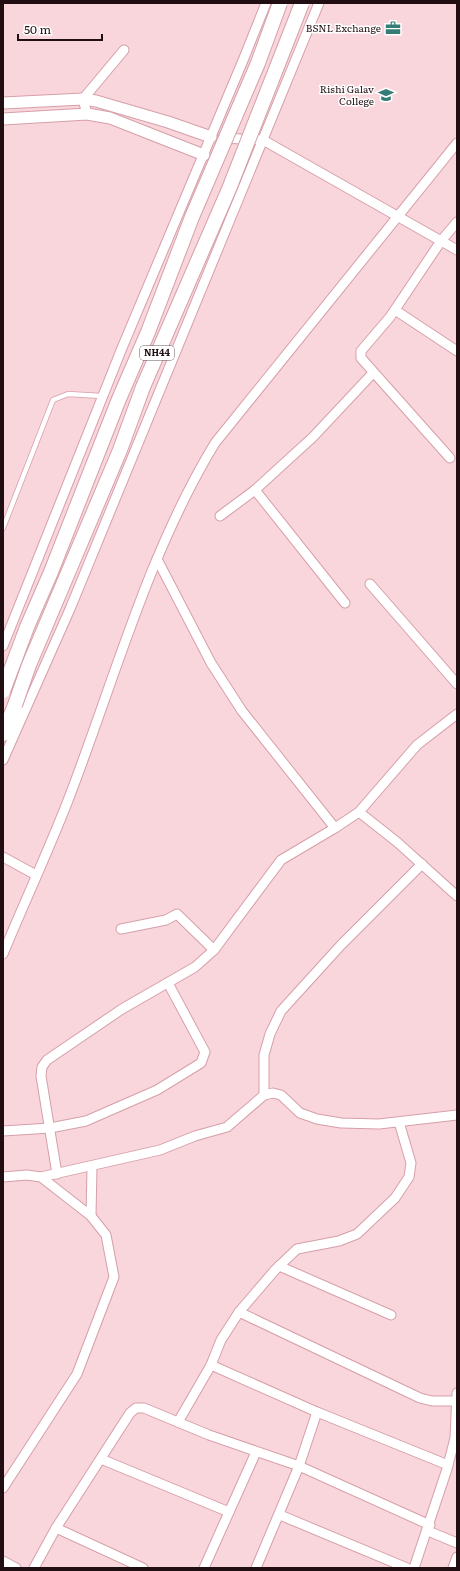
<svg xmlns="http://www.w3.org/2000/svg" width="460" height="1571" viewBox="0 0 460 1571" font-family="Literata,serif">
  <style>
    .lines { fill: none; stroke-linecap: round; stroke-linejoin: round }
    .service-casing { stroke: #d69fa8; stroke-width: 6 }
    .minor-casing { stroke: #d69fa8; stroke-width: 11 }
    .tertiary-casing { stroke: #d69fa8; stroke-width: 13 }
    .trunk-casing { stroke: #d69fa8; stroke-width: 16 }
    .service { stroke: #fff; stroke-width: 4.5 }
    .minor { stroke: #fff; stroke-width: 9 }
    .tertiary { stroke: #fff; stroke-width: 11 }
    .trunk { stroke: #fff; stroke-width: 14 }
    .trunk-bridge-casing { stroke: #d69fa8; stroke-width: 16; stroke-linecap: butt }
    .trunk-bridge { stroke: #fff; stroke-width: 14 }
    .labels { text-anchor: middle; stroke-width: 3; stroke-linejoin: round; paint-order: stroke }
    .shield { fill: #fff; stroke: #645659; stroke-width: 1 }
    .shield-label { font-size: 9px; font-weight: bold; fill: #210e12 }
    .poi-label { font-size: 10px; fill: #210e12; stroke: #fff; text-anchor: end }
  </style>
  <rect width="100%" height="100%" fill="#f9d6dc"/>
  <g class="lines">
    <g class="service-casing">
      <path id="service" d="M3 528 53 400 68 394 102 396"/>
    </g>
    <g class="minor-casing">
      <g id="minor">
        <path d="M87 114 83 99 124 50"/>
        <path d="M222 138 263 140 457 250"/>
        <path d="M395 310 457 351"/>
        <path d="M450 458 361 358V351L390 317 441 241 457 222"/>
        <path d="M255 490 345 603"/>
        <path d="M220 516 255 490 313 437 373 373"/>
        <path d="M157 559 211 663 242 711 335 828"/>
        <path d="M370 584 457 684"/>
        <path d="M3 646 122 348 244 58 266 3"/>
        <path d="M3 760 70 609 319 3"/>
        <path d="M359 812 397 842 457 896"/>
        <path d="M3 857 36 875"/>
        <path d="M121 929 166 920 177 914 214 950"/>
        <path d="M3 954C24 903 47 854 67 803 114 682 147 555 215 443L457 143"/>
        <path d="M264 1095V1055L270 1034 281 1011 341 945 422 864"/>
        <path d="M3 1131 50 1128 86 1121 157 1090 201 1063 205 1052 168 983"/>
        <path d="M57 1174 41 1076 42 1067 47 1060 122 1009 195 967 214 950 281 860 335 828 359 812 417 745 457 714"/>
        <path d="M3 1177 27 1175 41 1177 91 1216 106 1235 114 1277 77 1374 3 1488"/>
        <path d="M41 1177 160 1150 195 1136 227 1127 264 1095 273 1093 281 1095 300 1113 317 1119 341 1123 379 1124 457 1115"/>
        <path d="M91 1216 92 1167"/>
        <path d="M279 1266 391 1315"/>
        <path d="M239 1312 420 1398 432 1401H455"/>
        <path d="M211 1365 317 1412 448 1465"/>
        <path d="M178 1422 211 1365 221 1340 239 1312 275 1270 297 1249 339 1241 357 1234 395 1198 409 1177 411 1163 399 1122"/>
        <path d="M101 1459 229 1512"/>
        <path d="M280 1515 407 1568"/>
        <path d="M56 1528 143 1568"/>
        <path d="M428 1531 457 1543"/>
        <path d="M3 1561 16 1568"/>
        <path d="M34 1568 56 1528 130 1413 136 1408H144L209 1435 299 1466 430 1525"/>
        <path d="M204 1568 256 1452"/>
        <path d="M256 1568 299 1466 317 1412"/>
        <path d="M414 1568 447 1469 455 1438 457 1393"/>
        <path d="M453 1568 457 1557"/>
      </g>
    </g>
    <g class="tertiary-casing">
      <g id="tertiary">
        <path d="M3 103 83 99 96 101 168 122 211 137"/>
        <path d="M3 119 87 114 110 118 204 155"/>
      </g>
    </g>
    <g class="trunk-casing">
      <path id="trunk" d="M3 734 15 705"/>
    </g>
    <use href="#service" class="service"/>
    <use href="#minor" class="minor"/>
    <use href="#tertiary" class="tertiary"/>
    <use href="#trunk" class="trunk"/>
    <g class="trunk-bridge-casing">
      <g id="trunk-bridge">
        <path d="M3 691 27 627 51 572 119 399 148 332 192 217 258 63 280 3"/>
        <path d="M15 705 29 665 120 450 143 387 229 189 302 3"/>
      </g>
    </g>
    <use href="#trunk-bridge" class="trunk-bridge"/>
  </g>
  <defs>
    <g id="office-bare" transform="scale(1.2)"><path d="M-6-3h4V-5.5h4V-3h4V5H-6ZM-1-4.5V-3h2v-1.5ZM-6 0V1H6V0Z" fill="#347c75" stroke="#fff" stroke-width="2.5" paint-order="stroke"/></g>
    <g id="university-bare" transform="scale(1.2)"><path d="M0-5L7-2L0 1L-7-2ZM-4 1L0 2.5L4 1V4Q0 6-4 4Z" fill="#347c75" stroke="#fff" stroke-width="2.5" paint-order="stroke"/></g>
  </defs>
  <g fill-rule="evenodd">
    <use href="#office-bare" x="393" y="28"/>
    <use href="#university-bare" x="386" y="95"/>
  </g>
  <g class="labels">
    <rect class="shield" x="140" y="346" width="34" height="14" rx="3"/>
    <g class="shield-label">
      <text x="157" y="356">NH44</text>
    </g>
    <g class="poi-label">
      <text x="381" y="32">BSNL Exchange</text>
      <text x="374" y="93">Rishi Galav<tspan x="374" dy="12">College</tspan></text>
    </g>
  </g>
  <rect width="460" height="1571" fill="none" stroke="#210e12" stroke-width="8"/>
  <path d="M18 34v6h84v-6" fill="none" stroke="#210e12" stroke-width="2"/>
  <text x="24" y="34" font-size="12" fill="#210e12" stroke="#ffffff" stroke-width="3" paint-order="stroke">50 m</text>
</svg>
